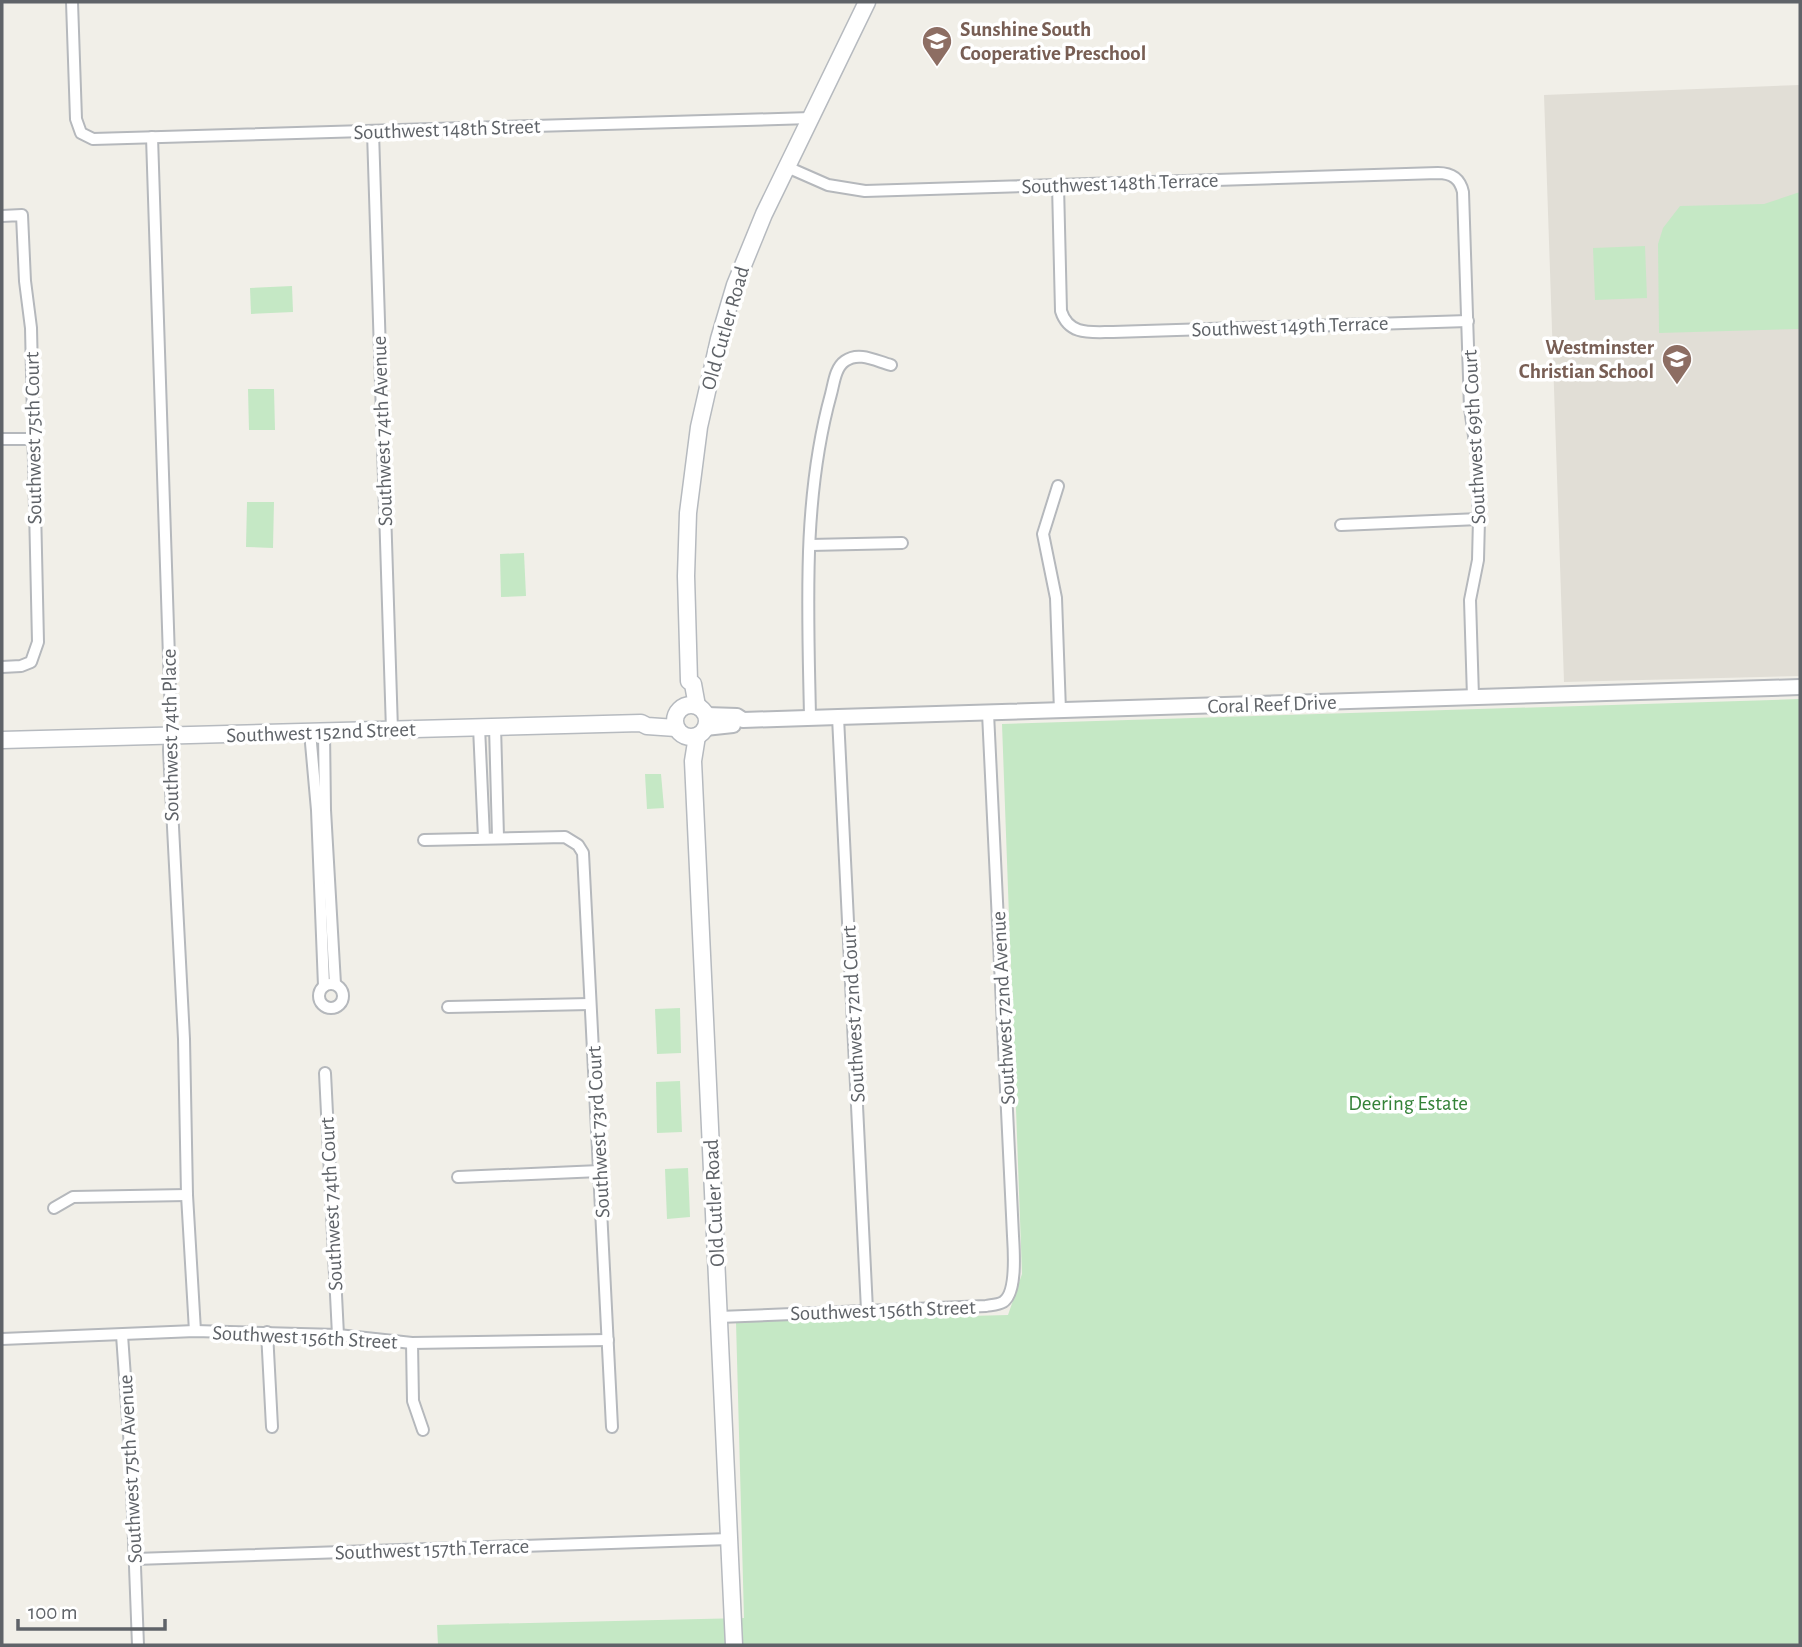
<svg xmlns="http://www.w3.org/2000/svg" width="1802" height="1647" viewBox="0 0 1802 1647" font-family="'Alegreya Sans',sans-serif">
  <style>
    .education { fill: #e1ded6 }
    .green { fill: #c5e8c5 }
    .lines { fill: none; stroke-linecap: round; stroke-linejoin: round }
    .minor-casing { stroke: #b5b8bc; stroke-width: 14 }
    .tertiary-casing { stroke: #b5b8bc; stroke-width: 18 }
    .secondary-casing { stroke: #b6babf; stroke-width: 19 }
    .minor { stroke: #fff; stroke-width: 10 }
    .tertiary { stroke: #fff; stroke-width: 14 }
    .secondary { stroke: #fff; stroke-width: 16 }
    .labels { text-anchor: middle; stroke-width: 7; stroke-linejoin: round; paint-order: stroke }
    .education-label { font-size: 21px; font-weight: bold; fill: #785e54; stroke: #fff; text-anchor: start }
    .street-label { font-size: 21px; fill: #5f6368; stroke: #fff }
    .park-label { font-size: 21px; fill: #348238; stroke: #fff }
  </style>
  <rect width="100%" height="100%" fill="#f1efe8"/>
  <path class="education" d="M1800 85V676L1564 682 1544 95Z"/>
  <g class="green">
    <path d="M1800 192V329L1659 333 1658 244 1663 228 1680 206 1764 204Z"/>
    <path d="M1645 246 1647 298 1595 300 1593 248Z"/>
    <path d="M292 286 293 312 251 314 250 288Z"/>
    <path d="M248 389H274L275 430H249Z"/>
    <path d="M247 502H274L273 548 246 547Z"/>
    <path d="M524 553 526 596 501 597 500 554Z"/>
    <path d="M1800 699V1645H438L437 1625 744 1618 736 1322 1008 1315 1022 1274 1002 724Z"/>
    <path d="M645 774H661L664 808 647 809Z"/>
    <path d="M680 1008 681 1053 657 1054 655 1009Z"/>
    <path d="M680 1081 682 1132 657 1133 656 1082Z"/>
    <path d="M688 1168 690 1217 667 1219 665 1169Z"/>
  </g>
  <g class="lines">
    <g class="minor-casing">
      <g id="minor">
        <path d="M72 2 76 119 81 133 93 139 811 118"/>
        <path d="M373 132 392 730"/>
        <path d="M152 137 171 719 169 750 184 1039 187 1195 195 1331"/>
        <path d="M787 167 828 185 865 191 1438 173C1452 173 1460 179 1463 192L1470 408 1477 457 1479 519 1478 560 1470 600 1473 697"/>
        <path d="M1058 185 1061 311C1069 336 1091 332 1113 332L1468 321"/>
        <path d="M2 216 22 215 25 281 31 328 38 642 31 662 21 666 2 667"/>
        <path d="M2 439H32"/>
        <path d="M1058 486 1043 534 1056 598 1060 711"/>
        <path d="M1341 525 1479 519"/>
        <path d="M810 545 902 543"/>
        <path d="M810 717C808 609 802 499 831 394 834 383 835 368 845 361 859 351 876 361 891 365"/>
        <path d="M838 717 867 1310"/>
        <path d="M495 726 498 837"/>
        <path d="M479 727 484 838"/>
        <path d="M310 732 317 810 324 986"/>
        <path d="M324 732 325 810 335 984"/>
        <path d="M424 840 565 837 578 845 583 853 612 1427"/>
        <circle cx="331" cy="996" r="12"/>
        <path d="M448 1007 590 1004"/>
        <path d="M325 1073 338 1335"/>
        <path d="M458 1177 600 1171"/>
        <path d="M54 1208 73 1197 187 1195"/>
        <path d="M719 1317 986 1306C991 1305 998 1305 1003 1302 1017 1293 1014 1252 1013 1236L988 713"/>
        <path d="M267 1332 272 1427"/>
        <path d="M122 1335 131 1462 138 1645"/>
        <path d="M2 1339 195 1331 338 1335 412 1343 608 1340"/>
        <path d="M412 1343 413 1401 423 1430"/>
        <path d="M135 1559 729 1539"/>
      </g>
    </g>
    <g class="tertiary-casing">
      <g id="tertiary">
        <path d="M706 715 737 716 743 720 838 717 1800 687"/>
        <path d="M705 728 733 725"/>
      </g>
    </g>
    <g class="secondary-casing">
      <g id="secondary">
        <circle cx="691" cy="721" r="16"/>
        <path d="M697 706 693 684 689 681 686 576 688 513 699 427 719 339 735 285 764 214 867 2"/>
        <path d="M697 736 693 761 734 1645"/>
        <path d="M2 740 641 723 647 726 676 728"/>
      </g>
    </g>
    <use href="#minor" class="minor"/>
    <use href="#tertiary" class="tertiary"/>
    <use href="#secondary" class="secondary"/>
  </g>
  <defs>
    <g id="school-pin" transform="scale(1.575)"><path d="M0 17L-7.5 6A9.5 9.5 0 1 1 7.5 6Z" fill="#8d6e63" stroke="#fff"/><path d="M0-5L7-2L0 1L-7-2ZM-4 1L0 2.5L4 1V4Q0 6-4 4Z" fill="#fff"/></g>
  </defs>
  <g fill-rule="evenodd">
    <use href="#school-pin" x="937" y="41"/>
    <use href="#school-pin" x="1677" y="359"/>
  </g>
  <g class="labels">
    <g class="education-label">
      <text x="960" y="36">Sunshine South<tspan x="960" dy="24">Cooperative Preschool</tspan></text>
      <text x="1654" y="354" text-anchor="end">Westminster<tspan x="1654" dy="24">Christian School</tspan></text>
    </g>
    <g class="street-label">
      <text transform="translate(447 129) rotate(-2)" y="7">Southwest 148th Street</text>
      <text transform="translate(1120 183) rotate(-2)" y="7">Southwest 148th Terrace</text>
      <text transform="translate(1290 326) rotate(-2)" y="7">Southwest 149th Terrace</text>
      <text transform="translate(725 328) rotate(-74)" y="7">Old Cutler Road</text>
      <text transform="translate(382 431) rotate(-92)" y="7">Southwest 74th Avenue</text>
      <text transform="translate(1474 437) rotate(-93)" y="7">Southwest 69th Court</text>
      <text transform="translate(33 438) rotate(-91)" y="7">Southwest 75th Court</text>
      <text transform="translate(1272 704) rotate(-2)" y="7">Coral Reef Drive</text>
      <text transform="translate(321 732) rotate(-2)" y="7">Southwest 152nd Street</text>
      <text transform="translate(170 735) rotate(-91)" y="7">Southwest 74th Place</text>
      <text transform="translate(1003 1008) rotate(-93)" y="7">Southwest 72nd Avenue</text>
      <text transform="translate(853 1014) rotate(-93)" y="7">Southwest 72nd Court</text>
      <text transform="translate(598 1132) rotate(-93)" y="7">Southwest 73rd Court</text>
      <text transform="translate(714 1203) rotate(-93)" y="7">Old Cutler Road</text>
      <text transform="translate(331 1204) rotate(-93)" y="7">Southwest 74th Court</text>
      <text transform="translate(883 1310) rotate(-2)" y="7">Southwest 156th Street</text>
      <text transform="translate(305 1337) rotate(3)" y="7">Southwest 156th Street</text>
      <text transform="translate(130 1469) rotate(-93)" y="7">Southwest 75th Avenue</text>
      <text transform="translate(432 1549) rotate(-2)" y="7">Southwest 157th Terrace</text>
    </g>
    <g class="park-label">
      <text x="1408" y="1110">Deering Estate</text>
    </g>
  </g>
  <rect width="1802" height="1647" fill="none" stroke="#5f6368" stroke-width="7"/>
  <path d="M18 1619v10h147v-10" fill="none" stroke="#5f6368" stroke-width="3.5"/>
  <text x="28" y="1619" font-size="21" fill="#5f6368" stroke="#ffffff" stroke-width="5" paint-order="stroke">100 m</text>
</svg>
